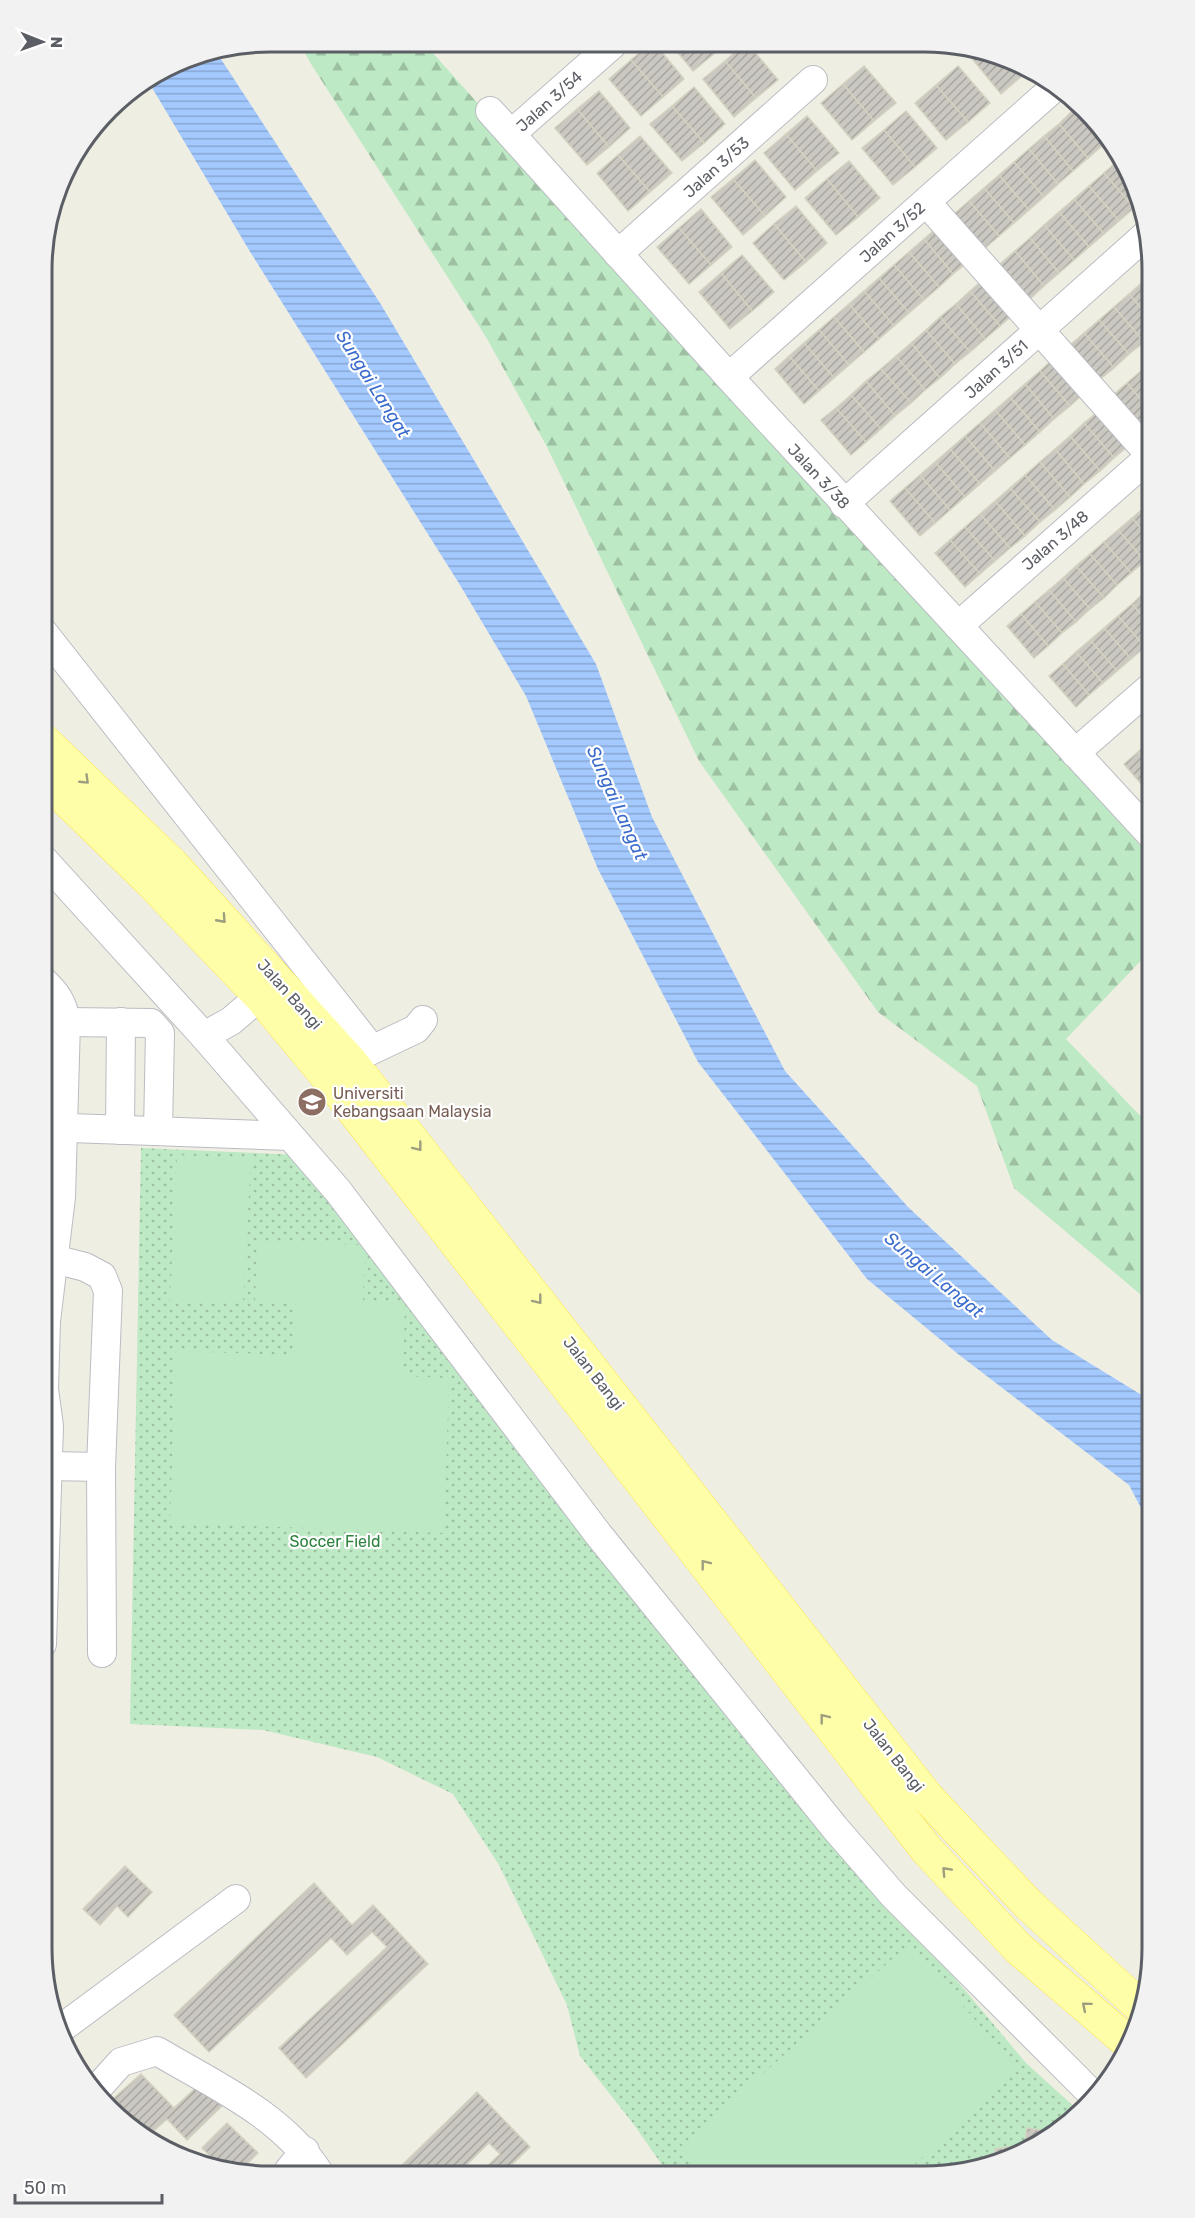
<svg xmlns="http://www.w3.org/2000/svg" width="1195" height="2218" viewBox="0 0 1195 2218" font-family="Rubik,sans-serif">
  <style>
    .green { fill: url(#green-dots) }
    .forest { fill: url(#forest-firs) }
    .pitch { fill: #bde9c4 }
    .water { fill: url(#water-rules) }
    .building { fill: url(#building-hatch); stroke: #d4d1c0; stroke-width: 1.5 }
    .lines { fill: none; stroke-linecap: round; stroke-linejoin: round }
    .minor-casing { stroke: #bbbcc3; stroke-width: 30 }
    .major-casing { stroke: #fce64e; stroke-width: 34 }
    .minor { stroke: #fff; stroke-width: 28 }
    .major { stroke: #fffea8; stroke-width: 33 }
    .oneway { stroke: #9d9e80 }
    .labels { text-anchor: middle; stroke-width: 4.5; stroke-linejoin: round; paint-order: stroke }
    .street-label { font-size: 16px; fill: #5b5e65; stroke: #fff }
    .education-label { font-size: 16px; fill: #785e54; stroke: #fff; text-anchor: start }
    .park-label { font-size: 16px; fill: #2d823e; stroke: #fff }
    .water-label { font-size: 18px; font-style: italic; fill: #3b6ccc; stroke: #fff }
    .rim { fill: none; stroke: #5b5e65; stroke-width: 3 }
  </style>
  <defs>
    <pattern id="green-dots" width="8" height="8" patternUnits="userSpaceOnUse" patternTransform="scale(1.5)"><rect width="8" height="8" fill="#bde9c4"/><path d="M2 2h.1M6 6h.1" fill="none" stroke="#9dc0a3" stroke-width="1.8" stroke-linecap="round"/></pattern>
    <pattern id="forest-firs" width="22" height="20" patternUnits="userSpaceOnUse" patternTransform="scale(1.5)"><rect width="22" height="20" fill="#bde9c4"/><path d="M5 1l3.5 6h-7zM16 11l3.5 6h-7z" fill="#9dc0a3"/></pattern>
    <pattern id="water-rules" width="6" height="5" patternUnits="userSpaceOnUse" patternTransform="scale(1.5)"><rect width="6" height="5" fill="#a3c9ff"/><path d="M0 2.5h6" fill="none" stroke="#88a6d2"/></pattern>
    <pattern id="building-hatch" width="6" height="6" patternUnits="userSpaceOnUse" patternTransform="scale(1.5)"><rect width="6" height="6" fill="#cac8c0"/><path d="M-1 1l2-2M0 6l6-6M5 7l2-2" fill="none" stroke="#a7a6a0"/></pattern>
  </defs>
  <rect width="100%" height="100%" fill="#efeee3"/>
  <path class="green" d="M141 1148 301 1155 656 1622 1026 2063 1080 2112 1063 2129 998 2164 925 2176 669 2175 635 2126 580 2056 567 2005 499 1865 453 1794 377 1757 263 1730 130 1724Z"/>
  <path class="forest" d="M299 42 424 43 1153 860V948L1066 1039 1153 1129V1305L1014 1188 977 1086 878 1012 699 761 546 445 486 337 311 64Z"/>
  <g class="pitch">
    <path d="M177 1155 251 1159 243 1303 170 1300Z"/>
    <path d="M257 1241 365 1245 363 1301 405 1303 403 1376 449 1378 444 1533 170 1523 176 1351 294 1355 296 1302 255 1300Z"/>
    <path d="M909 1944 1019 2070 901 2176 703 2175 679 2148Z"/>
  </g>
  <path class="water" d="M217 53 380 303 596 664 652 817 785 1071 908 1207 1052 1340 1153 1402V1531L1129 1485 958 1354 867 1279 698 1062 598 869 526 696 460 585 249 250 148 81 183 59Z"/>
  <g class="building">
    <path d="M650 44H655L684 79 663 97 631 60Z"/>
    <path d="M671 44 708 45 715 53 693 71Z"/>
    <path d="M708 45H724L715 53Z"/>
    <path d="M743 45H749L778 80 756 98 725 61Z"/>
    <path d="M978 49 1010 60 1023 75 1001 94 970 56Z"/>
    <path d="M631 60 663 97 641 116 609 79Z"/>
    <path d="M1010 60 1025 65 1030 69 1023 75Z"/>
    <path d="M725 61 756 98 734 117 703 79Z"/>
    <path d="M864 66 896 103 874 121 843 84Z"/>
    <path d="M958 66 990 103 968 122 936 85Z"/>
    <path d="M843 84 874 121 852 140 821 103Z"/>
    <path d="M936 85 968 122 946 140 915 103Z"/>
    <path d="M694 87 725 124 704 143 672 106Z"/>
    <path d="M599 91 630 128 609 147 577 109Z"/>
    <path d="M1080 105 1110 139 1103 145 1073 110Z"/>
    <path d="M672 106 704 143 682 161 650 124Z"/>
    <path d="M577 109 609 147 587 165 555 128Z"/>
    <path d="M1073 110 1103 145 1088 158 1059 124Z"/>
    <path d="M906 111 937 148 915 167 884 130Z"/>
    <path d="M807 116 839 153 817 171 786 134Z"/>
    <path d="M1059 124 1088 158 1073 171 1044 136Z"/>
    <path d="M884 130 915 167 893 185 862 148Z"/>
    <path d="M786 134 817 171 795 190 764 153Z"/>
    <path d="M640 136 672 173 650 192 618 155Z"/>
    <path d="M1044 136 1073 171 1058 184 1029 149Z"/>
    <path d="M1029 149 1058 184 1044 197 1014 162Z"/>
    <path d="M618 155 650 192 628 211 597 173Z"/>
    <path d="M755 160 786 197 765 216 733 179Z"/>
    <path d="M1119 160 1127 170 1141 197 1142 201 1134 208 1104 173Z"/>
    <path d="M849 161 880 198 858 217 827 179Z"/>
    <path d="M1014 162 1044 197 1029 210 999 175Z"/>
    <path d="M1104 173 1134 208 1119 221 1089 186Z"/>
    <path d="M999 175 1029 210 1014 223 984 188Z"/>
    <path d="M733 179 765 216 743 235 711 197Z"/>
    <path d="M827 179 858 217 836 235 805 198Z"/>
    <path d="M1089 186 1119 221 1104 234 1074 199Z"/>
    <path d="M984 188 1014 223 999 236 969 201Z"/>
    <path d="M1074 199 1104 234 1089 247 1059 212Z"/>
    <path d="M969 201 999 236 984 249 954 214Z"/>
    <path d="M796 206 827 243 806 262 774 224Z"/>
    <path d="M701 209 732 247 711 265 679 228Z"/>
    <path d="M1059 212 1089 247 1074 260 1044 225Z"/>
    <path d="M774 224 806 262 784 280 753 243Z"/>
    <path d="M1044 225 1074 260 1059 273 1030 238Z"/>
    <path d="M939 226 969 261 953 274 924 239Z"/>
    <path d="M679 228 711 265 689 284 657 247Z"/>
    <path d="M1030 238 1059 273 1044 286 1015 251Z"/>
    <path d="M924 239 953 274 939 287 909 252Z"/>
    <path d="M1015 251 1044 286 1030 299 1000 264Z"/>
    <path d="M909 252 939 287 924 300 894 265Z"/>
    <path d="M742 255 774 292 752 311 721 273Z"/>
    <path d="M894 265 924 300 909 313 879 278Z"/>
    <path d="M721 273 752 311 730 329 699 292Z"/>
    <path d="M1153 273V292L1144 281Z"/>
    <path d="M879 278 909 313 894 326 864 291Z"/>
    <path d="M985 278 1015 313 1000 326 970 291Z"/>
    <path d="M1144 281 1153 292V322L1129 294Z"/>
    <path d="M864 291 894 326 879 339 849 304Z"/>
    <path d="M970 291 1000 326 985 339 956 304Z"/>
    <path d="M1129 294 1153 322V333L1144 342 1114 307Z"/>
    <path d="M849 304 879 339 864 352 834 317Z"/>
    <path d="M956 304 985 339 970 352 940 317Z"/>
    <path d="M1114 307 1144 342 1129 354 1099 320Z"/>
    <path d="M834 317 864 352 849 365 819 330Z"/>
    <path d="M940 317 970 352 955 364 926 330Z"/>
    <path d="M1099 320 1129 354 1114 368 1084 333Z"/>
    <path d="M819 330 849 365 834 378 804 343Z"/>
    <path d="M926 330 955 364 940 378 911 343Z"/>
    <path d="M1084 333 1114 368 1099 380 1069 346Z"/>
    <path d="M804 343 834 378 819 391 789 356Z"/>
    <path d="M911 343 940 378 925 390 896 356Z"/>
    <path d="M789 356 819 391 804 404 775 369Z"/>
    <path d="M896 356 925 390 911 403 881 369Z"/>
    <path d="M1054 358 1084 393 1070 406 1040 371Z"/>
    <path d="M1153 360V384L1142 370Z"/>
    <path d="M881 369 911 403 895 416 866 381Z"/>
    <path d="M1142 370 1153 384V414L1127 383Z"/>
    <path d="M1040 371 1070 406 1054 419 1025 384Z"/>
    <path d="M866 381 895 416 881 429 851 395Z"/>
    <path d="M1127 383 1153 414V421L1141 431 1112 396Z"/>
    <path d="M1025 384 1054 419 1040 432 1010 397Z"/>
    <path d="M851 395 881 429 866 442 836 408Z"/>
    <path d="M1010 397 1040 432 1025 445 995 410Z"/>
    <path d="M836 408 866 442 851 455 821 420Z"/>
    <path d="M995 410 1025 445 1010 458 980 423Z"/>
    <path d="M1100 410 1129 445 1114 458 1084 423Z"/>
    <path d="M980 423 1010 458 995 471 965 436Z"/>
    <path d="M1084 423 1114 458 1100 471 1070 436Z"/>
    <path d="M965 436 995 471 980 484 950 449Z"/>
    <path d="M1070 436 1100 471 1084 484 1055 449Z"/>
    <path d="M950 449 980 484 965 497 935 462Z"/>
    <path d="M1055 449 1084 484 1070 497 1040 462Z"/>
    <path d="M935 462 965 497 950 510 920 475Z"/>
    <path d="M1040 462 1070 497 1055 510 1025 475Z"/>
    <path d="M920 475 950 510 935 523 905 488Z"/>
    <path d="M1025 475 1055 510 1040 522 1010 488Z"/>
    <path d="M905 488 935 523 920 536 890 501Z"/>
    <path d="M1010 488 1040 522 1025 536 995 501Z"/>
    <path d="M995 501 1025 536 1010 548 980 514Z"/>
    <path d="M1146 506 1153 514V542L1132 518Z"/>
    <path d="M980 514 1010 548 995 561 965 527Z"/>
    <path d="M1132 518 1153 542V555L1145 561 1118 530Z"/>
    <path d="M965 527 995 561 980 574 950 540Z"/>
    <path d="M1118 530 1145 561 1131 573 1104 542Z"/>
    <path d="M950 540 980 574 965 587 935 553Z"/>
    <path d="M1104 542 1131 573 1117 585 1090 554Z"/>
    <path d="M1090 554 1117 585 1104 598 1076 566Z"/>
    <path d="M1076 566 1104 598 1090 609 1063 578Z"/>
    <path d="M1063 578 1090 609 1076 622 1049 590Z"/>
    <path d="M1153 585V600L1145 592Z"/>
    <path d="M1049 590 1076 622 1062 633 1035 602Z"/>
    <path d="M1145 592 1153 600V628L1132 604Z"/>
    <path d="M1035 602 1062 633 1048 646 1021 614Z"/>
    <path d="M1132 604 1153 628V640L1145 647 1118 616Z"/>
    <path d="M1021 614 1048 646 1034 658 1007 626Z"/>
    <path d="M1118 616 1145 647 1131 659 1104 628Z"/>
    <path d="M1104 628 1131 659 1117 671 1090 640Z"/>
    <path d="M1090 640 1117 671 1103 683 1076 652Z"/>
    <path d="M1076 652 1103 683 1089 695 1063 664Z"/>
    <path d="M1063 664 1089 695 1076 707 1049 676Z"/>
    <path d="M1152 739 1153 741V769L1138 752Z"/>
    <path d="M1138 752 1153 769 1151 795 1124 764Z"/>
    <path d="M125 1866 152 1892 128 1917 117 1906 100 1925 83 1909Z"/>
    <path d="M314 1883 352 1925 373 1905 428 1964 306 2078 279 2048 387 1947 372 1932 347 1955 331 1938 209 2052 174 2015Z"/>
    <path d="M141 2074 174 2108 202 2082 224 2104 187 2140 167 2119 149 2135 114 2098Z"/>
    <path d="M477 2092 530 2147 501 2175H478L500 2154 489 2143 456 2175 393 2174Z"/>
    <path d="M227 2123 258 2153 238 2173 223 2169 202 2148Z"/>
    <path d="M1027 2128 1056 2133 996 2164 995 2149 1025 2145Z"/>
  </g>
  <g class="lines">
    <g class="minor-casing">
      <g id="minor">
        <path d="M490 111 729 377 1153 837"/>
        <path d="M511 134 613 44"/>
        <path d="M926 202 1151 456"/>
        <path d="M618 254 813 80"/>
        <path d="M729 377 1056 86"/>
        <path d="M844 504 1147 234"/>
        <path d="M958 626 1153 454"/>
        <path d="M43 632 371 1048"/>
        <path d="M1075 753 1153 685"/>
        <path d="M43 859 204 1036 338 1191 598 1534 835 1828 894 1896 1095 2097"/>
        <path d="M66 1022 151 1023 160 1033 158 1131"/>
        <path d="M204 1036 231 1021 260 996"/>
        <path d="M355 1058 416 1029 423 1020"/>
        <path d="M43 1127 290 1136"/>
        <path d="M120 1130 121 1022"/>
        <path d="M54 1259 85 1267 102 1276 108 1291 101 1467"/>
        <path d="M48 1466 101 1467 102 1653"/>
        <path d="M42 1644 49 1426 44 1389 46 1321 61 1197 66 1022C63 1003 57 994 43 981"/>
        <path d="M59 2030 236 1899"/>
        <path d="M95 2091 121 2062 157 2051C216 2086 282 2115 320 2174"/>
        <path d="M289 2174V2170L305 2151"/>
      </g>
    </g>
    <g class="major-casing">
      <g id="major">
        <path d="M43 740 172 864 350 1061 927 1797 1028 1904 1142 2008"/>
        <path d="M43 777 151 882 260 996 329 1079 926 1849 1018 1948 1130 2044"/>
      </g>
    </g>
    <use href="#minor" class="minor"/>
    <use href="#major" class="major"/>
  </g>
  <defs><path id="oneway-chevron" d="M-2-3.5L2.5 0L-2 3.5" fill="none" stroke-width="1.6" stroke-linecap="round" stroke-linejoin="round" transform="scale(1.5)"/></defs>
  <g class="oneway">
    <use href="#oneway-chevron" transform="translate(85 780) rotate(44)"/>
    <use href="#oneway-chevron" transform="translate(222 919) rotate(48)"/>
    <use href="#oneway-chevron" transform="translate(418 1147) rotate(52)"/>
    <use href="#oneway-chevron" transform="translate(538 1300) rotate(52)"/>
    <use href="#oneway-chevron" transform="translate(705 1564) rotate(-128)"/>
    <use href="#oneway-chevron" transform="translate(824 1718) rotate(-128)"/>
    <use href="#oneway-chevron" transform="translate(946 1871) rotate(-133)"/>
    <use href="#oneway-chevron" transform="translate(1086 2006) rotate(-140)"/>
  </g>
  <defs>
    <g id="university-disc" transform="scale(1.5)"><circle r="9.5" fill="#8d6e63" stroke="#fff"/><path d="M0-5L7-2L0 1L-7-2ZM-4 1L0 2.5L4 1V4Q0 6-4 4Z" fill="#fff"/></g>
  </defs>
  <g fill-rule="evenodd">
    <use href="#university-disc" x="312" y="1102"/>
  </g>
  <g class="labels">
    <g class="street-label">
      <text transform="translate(549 101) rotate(-42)" y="6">Jalan 3/54</text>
      <text transform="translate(716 167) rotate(-42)" y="6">Jalan 3/53</text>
      <text transform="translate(892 232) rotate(-42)" y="6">Jalan 3/52</text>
      <text transform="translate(996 369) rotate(-42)" y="6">Jalan 3/51</text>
      <text transform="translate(819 476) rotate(47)" y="6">Jalan 3/38</text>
      <text transform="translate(1055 540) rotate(-41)" y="6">Jalan 3/48</text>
      <text transform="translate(290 994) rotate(48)" y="6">Jalan Bangi</text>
      <text transform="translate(594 1373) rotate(52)" y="6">Jalan Bangi</text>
      <text transform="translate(894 1755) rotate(52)" y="6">Jalan Bangi</text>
    </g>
    <g class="education-label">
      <text x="333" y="1099">Universiti<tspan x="333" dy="18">Kebangsaan Malaysia</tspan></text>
    </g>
    <g class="park-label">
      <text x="335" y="1547">Soccer Field</text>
    </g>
    <g class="water-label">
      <text transform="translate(373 384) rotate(58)" y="6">Sungai Langat</text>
      <text transform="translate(617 803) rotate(66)" y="6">Sungai Langat</text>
      <text transform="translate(934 1275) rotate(40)" y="6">Sungai Langat</text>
    </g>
  </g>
  <path d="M0 0H1195V2218H0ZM270 52H924A218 218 0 0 1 1142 270V1948A218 218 0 0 1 924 2166H270A218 218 0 0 1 52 1948V270A218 218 0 0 1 270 52Z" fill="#f2f2f3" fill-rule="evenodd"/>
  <path class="rim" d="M270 52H924A218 218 0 0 1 1142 270V1948A218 218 0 0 1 924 2166H270A218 218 0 0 1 52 1948V270A218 218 0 0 1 270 52Z"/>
  <g transform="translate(42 42) rotate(91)" stroke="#ffffff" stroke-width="4.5" paint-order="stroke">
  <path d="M0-4.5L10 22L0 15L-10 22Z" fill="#5b5e65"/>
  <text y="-9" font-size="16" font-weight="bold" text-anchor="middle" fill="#5b5e65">N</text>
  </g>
  <path d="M15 2194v9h147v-9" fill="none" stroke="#5b5e65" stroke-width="3"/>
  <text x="24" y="2194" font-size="18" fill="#5b5e65" stroke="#ffffff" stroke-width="4.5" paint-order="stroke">50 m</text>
</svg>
